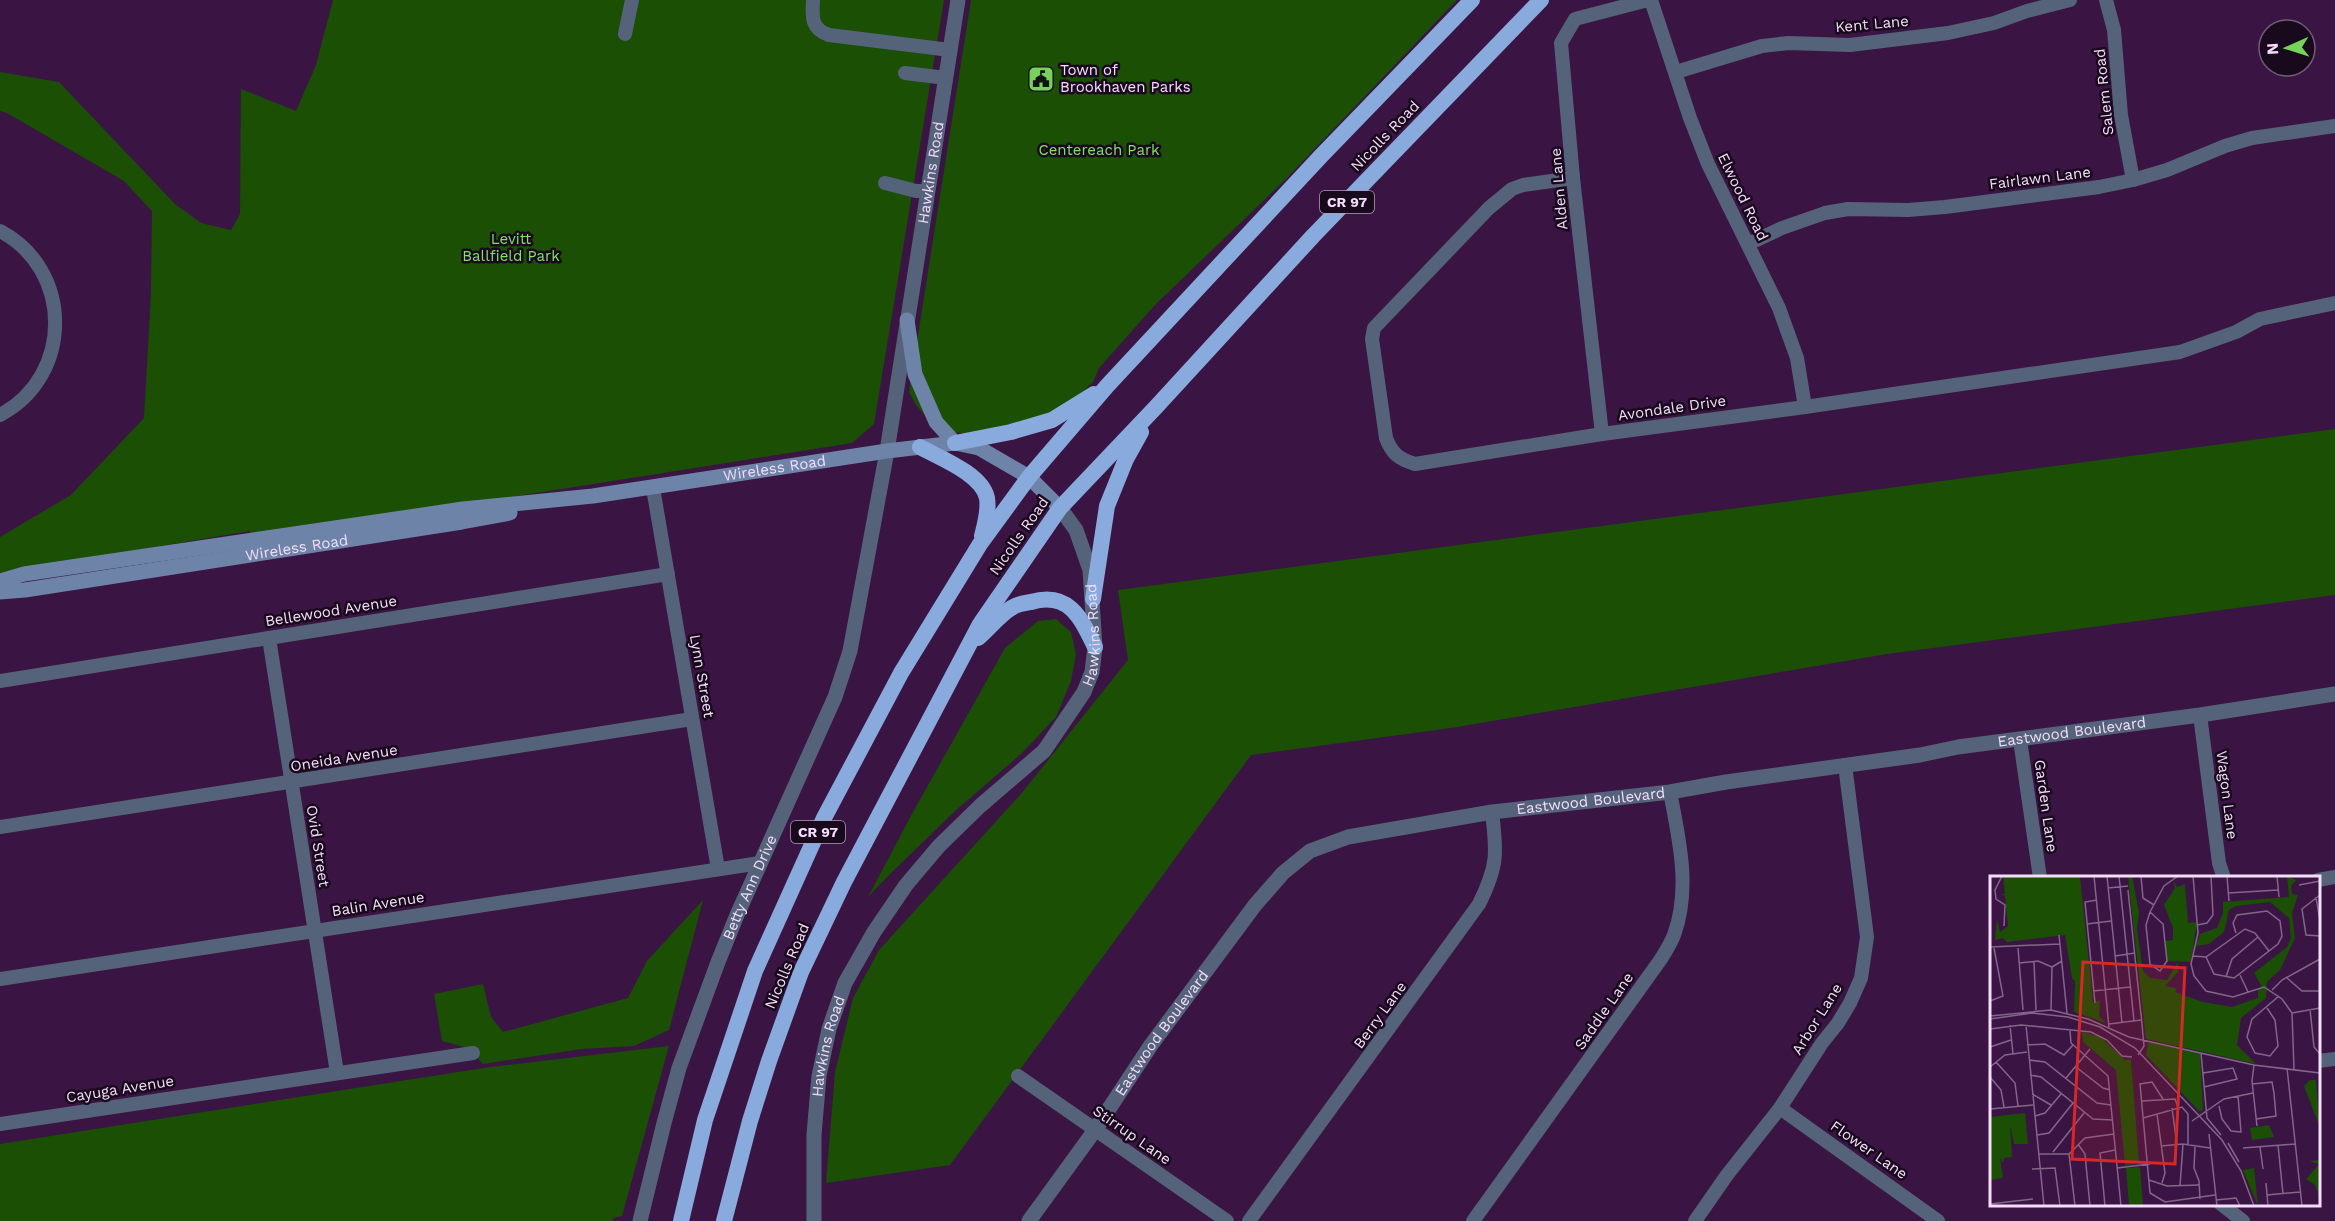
<svg xmlns="http://www.w3.org/2000/svg" width="2335" height="1221" viewBox="0 0 2335 1221" font-family="'Work Sans',sans-serif">
  <style>
    .green { fill: #1a4f04 }
    .lines { fill: none; stroke-linecap: round; stroke-linejoin: round }
    .minor { stroke: #55637a; stroke-width: 14 }
    .tertiary { stroke: #55637a; stroke-width: 15 }
    .secondary { stroke: #6d84a8; stroke-width: 15 }
    .trunk { stroke: #88aadc; stroke-width: 16 }
    .labels { text-anchor: middle; stroke-width: 5; stroke-linejoin: round; paint-order: stroke }
    .shield { fill: #19091d; stroke: #b29db8; stroke-width: 1.5 }
    .shield-label { font-size: 14px; font-weight: bold; fill: #f4ddfa }
    .street-label { font-size: 15px; fill: #f4ddfa; stroke: #19091d }
    .poi-label { font-size: 15px; fill: #f4ddfa; stroke: #19091d; text-anchor: start }
    .park-label { font-size: 15px; fill: #81e264; stroke: #19091d }
    .inset-road { fill: none; stroke: #84658c; stroke-width: 1.5 }
    .view { fill: #d62828; fill-opacity: 0.15; stroke: #d62828; stroke-width: 3 }
    .inset-edge { fill: none; stroke: #f4ddfa; stroke-width: 3 }
  </style>
  <rect width="100%" height="100%" fill="#3a1543"/>
  <g class="green">
    <path d="M333 0H944L874 424 852 443 251 538 250 531 0 573V537L71 495 144 418 151 293 152 211 124 181 7 113 0 111V72L59 82 175 204 201 223 231 230 240 214 241 89 296 111 316 65Z"/>
    <path d="M971 0H1457L1285 180 1155 305 1099 368 1093 382 1072 402 1054 415 974 434 946 432 930 421 916 405 909 392Z"/>
    <path d="M2335 429V595L1887 654 1451 728 1251 755 950 1165 826 1183 835 1072 853 998 879 950 1021 794 1128 660 1118 590Z"/>
    <path d="M1056 619 1071 632 1076 654 1071 681 1056 717 1021 754 954 812 888 876 868 897 913 812 1005 648 1038 621Z"/>
    <path d="M703 900 669 1030 634 1046 581 1049 483 1064 468 1048 442 1041 434 994 483 984 491 1017 503 1032 628 998 647 961Z"/>
    <path d="M669 1046 622 1216 613 1218V1221H0V1144L490 1067Z"/>
  </g>
  <g class="lines">
    <g class="minor">
      <path d="M813 0C812 17 811 29 829 35L950 50"/>
      <path d="M1651 0 1690 118 1708 164 1779 308 1797 358 1805 407"/>
      <path d="M2106 0 2114 30 2121 115 2133 180"/>
      <path d="M625 34 632 0"/>
      <path d="M1676 72 1762 46 1788 43 1850 45 1948 33 1994 23 2027 11 2070 0"/>
      <path d="M905 73 946 78"/>
      <path d="M1573 178 1523 185 1512 189 1489 208 1374 328 1372 339 1386 438C1392 454 1399 459 1415 464L1602 434 1805 407 2180 352 2236 332 2260 319 2335 303"/>
      <path d="M885 183 916 191H928"/>
      <path d="M0 231C73 269 74 376 0 415"/>
      <path d="M1748 244 1782 228 1825 213 1848 209 1908 210 1945 207 2099 187 2133 180 2167 170 2225 146 2252 138 2335 126"/>
      <path d="M1602 434 1573 178 1561 43 1575 19 1648 0"/>
      <path d="M653 488 718 869"/>
      <path d="M269 638 337 1073"/>
      <path d="M0 681 668 574"/>
      <path d="M2200 715 2219 863 2224 878"/>
      <path d="M2020 740 2040 878"/>
      <path d="M0 827 692 719"/>
      <path d="M2318 880 2335 877"/>
      <path d="M0 979 760 863"/>
      <path d="M2318 1061 2335 1059"/>
      <path d="M1018 1076 1227 1221"/>
      <path d="M1780 1108 1938 1221"/>
      <path d="M0 1124 473 1053"/>
      <path d="M2221 1204 2243 1221"/>
      <path d="M1249 1221 1479 904C1498 866 1497 853 1492 812"/>
      <path d="M1473 1221 1661 959C1666 951 1671 943 1674 935 1691 889 1679 839 1670 792"/>
      <path d="M1695 1221 1727 1175 1780 1108 1822 1043 1838 1023 1850 1003 1861 978 1867 937 1845 765"/>
    </g>
    <g class="tertiary">
      <path id="s1" d="M640 1221 664 1123 679 1068 718 962 737 915 835 697 850 651 887 451 958 0"/>
      <path id="s2" d="M814 1221V1135L819 1076 829 1029 845 983 874 932 906 885 939 846 980 806 1044 751 1084 692 1092 672 1095 647 1090 570 1076 530 1060 508"/>
      <path id="s3" d="M1029 1221 1095 1130 1151 1045 1255 905 1283 873 1310 851 1348 837 1492 812 1670 792 1726 782 1920 755 1958 747 2200 715 2335 694"/>
    </g>
    <g class="secondary">
      <path d="M907 320 915 374 936 422 955 443"/>
      <path id="s4" d="M0 581 24 574 463 509 593 496 887 451 955 443 979 448 1029 477 1060 508"/>
      <path id="s5" d="M0 592 25 590 462 522 510 513"/>
    </g>
    <g class="trunk">
      <path d="M955 443 1011 432 1052 420 1094 394"/>
      <path d="M920 447C940 458 982 474 987 498 989 511 985 524 982 536"/>
      <path d="M1093 599 1107 506 1126 459 1141 432"/>
      <path d="M978 638C989 629 1000 614 1013 607 1018 604 1025 603 1031 602 1069 591 1081 618 1095 647"/>
      <path d="M681 1221 705 1120 755 971 824 818 901 673 980 544 1029 477 1107 386 1321 156 1472 0"/>
      <path d="M724 1221 750 1121 769 1061 801 972 844 882 980 624 1060 508 1156 407 1313 236 1541 0"/>
    </g>
  </g>
  <defs>
    <g id="civic-square" transform="scale(1.35)"><rect x="-9" y="-9" width="18" height="18" rx="4" fill="#76d25a" stroke="#19091d"/><path d="M-.6-6.5H3V-4.5H.6V-3L4-1V1h2V6H-6V1h2V-1L-.6-3ZM-1.2 2.5V6h2.4V2.5Z" fill="#111"/></g>
  </defs>
  <g fill-rule="evenodd">
    <use href="#civic-square" x="1041" y="79"/>
  </g>
  <g class="labels">
    <g class="shield">
      <rect x="1320" y="191" width="54" height="22" rx="4.5"/>
      <rect x="791" y="821" width="54" height="22" rx="4.5"/>
    </g>
    <g class="shield-label">
      <text x="1347" y="207">CR 97</text>
      <text x="818" y="837">CR 97</text>
    </g>
    <g class="street-label">
      <text transform="translate(1872 24) rotate(-5)" y="5">Kent Lane</text>
      <text transform="translate(2104 92) rotate(-96)" y="5">Salem Road</text>
      <text transform="translate(1385 136) rotate(-46)" y="5">Nicolls Road</text>
      <text dy="5" stroke="none"><textPath href="#s1" startOffset="1094">Hawkins Road</textPath></text>
      <text transform="translate(2040 178) rotate(-7)" y="5">Fairlawn Lane</text>
      <text transform="translate(1559 189) rotate(-95)" y="5">Alden Lane</text>
      <text transform="translate(1743 197) rotate(64)" y="5">Elwood Road</text>
      <text transform="translate(1672 408) rotate(-8)" y="5">Avondale Drive</text>
      <text dy="5" stroke="none"><textPath href="#s4" startOffset="783">Wireless Road</textPath></text>
      <text transform="translate(1019 536) rotate(-55)" y="5">Nicolls Road</text>
      <text dy="5" stroke="none"><textPath href="#s5" startOffset="300">Wireless Road</textPath></text>
      <text transform="translate(331 611) rotate(-9)" y="5">Bellewood Avenue</text>
      <text dy="5" stroke="none"><textPath href="#s2" startOffset="680">Hawkins Road</textPath></text>
      <text transform="translate(702 676) rotate(80)" y="5">Lynn Street</text>
      <text dy="5" stroke="none"><textPath href="#s3" startOffset="1238">Eastwood Boulevard</textPath></text>
      <text transform="translate(344 758) rotate(-9)" y="5">Oneida Avenue</text>
      <text transform="translate(2227 795) rotate(83)" y="5">Wagon Lane</text>
      <text dy="5" stroke="none"><textPath href="#s3" startOffset="752">Eastwood Boulevard</textPath></text>
      <text transform="translate(2046 806) rotate(82)" y="5">Garden Lane</text>
      <text transform="translate(318 846) rotate(81)" y="5">Ovid Street</text>
      <text dy="5" stroke="none"><textPath href="#s1" startOffset="352">Betty Ann Drive</textPath></text>
      <text transform="translate(378 904) rotate(-9)" y="5">Balin Avenue</text>
      <text transform="translate(787 966) rotate(-67)" y="5">Nicolls Road</text>
      <text transform="translate(1604 1011) rotate(-55)" y="5">Saddle Lane</text>
      <text transform="translate(1380 1015) rotate(-54)" y="5">Berry Lane</text>
      <text transform="translate(1817 1019) rotate(-58)" y="5">Arbor Lane</text>
      <text dy="5" stroke="none"><textPath href="#s3" startOffset="230">Eastwood Boulevard</textPath></text>
      <text dy="5" stroke="none"><textPath href="#s2" startOffset="176">Hawkins Road</textPath></text>
      <text transform="translate(120 1089) rotate(-9)" y="5">Cayuga Avenue</text>
      <text transform="translate(1132 1135) rotate(35)" y="5">Stirrup Lane</text>
      <text transform="translate(1869 1150) rotate(35)" y="5">Flower Lane</text>
    </g>
    <g class="poi-label">
      <text x="1060" y="75">Town of<tspan x="1060" dy="17">Brookhaven Parks</tspan></text>
    </g>
    <g class="park-label">
      <text x="1099" y="155">Centereach Park</text>
      <text x="511" y="244">Levitt<tspan x="511" dy="17">Ballfield Park</tspan></text>
    </g>
  </g>
  <g transform="translate(1990 876)">
    <rect width="330" height="330" fill="#3a1543"/>
    <path d="M13 0H90L103 127 110 124 109 140 116 147 84 136 85 105 82 102 75 59 17 66 13 62 5 64 7 43 10 56 18 50 15 20 11 18H15ZM138 0H142L149 37 147 53 153 95 160 102 177 104 188 86V96L175 110 187 112 185 116 213 126 242 131 268 122V113L272 111 264 97 297 71 301 62 299 42 280 26 246 30 239 34 234 56 219 68 206 70 210 58 227 52 233 37V26L299 21 297 0 306 4 301 10 302 18 308 19 302 37 305 62 290 94 277 106 276 122 251 142 247 169 266 188 156 163ZM183 4 187 11 195 8 198 47 207 46 201 86 177 85 175 65 183 64V52L174 29 185 12ZM92 156 111 161 135 184 141 183 149 287 135 290 126 194 93 166ZM158 166 210 177 213 234 209 235 156 179ZM320 204H326L330 252 314 210ZM35 237 38 268H24L20 249 22 281 14 282 13 287 10 282 13 302 0 304V241ZM279 249 284 261 262 264 260 252ZM330 284V323L325 309 316 303 329 288 319 285ZM150 291 153 330H139L136 292ZM264 292 268 330 253 294Z" fill="#1a4f04"/>
    <path class="inset-road" d="M12 0 5 14 6 23 15 29 14 50M104 0 119 151M117 0 132 147M129 0 144 145M151 0 153 22 164 29M203 0 208 57 201 88 204 100 216 115 243 121 274 111 292 123 302 137 304 193M237 0 239 25M287 0 289 21M309 9 330 5M118 12 138 10M138 14 151 139M238 17 288 14M330 19 312 33 316 59 330 60M326 21 330 45M160 36 173 48 177 85 170 95 160 88 156 49ZM160 36 174 10 188 0M97 48 121 45M207 49 217 47 223 39 221 0M69 59 77 137M0 71 70 68M28 72 33 134M125 80 145 77M203 80 216 81 255 53 265 57 279 75M216 81 224 98 244 102 288 68 292 60 290 45 277 35 247 39 243 47 246 57M44 86 46 134M29 87 48 85 62 91M250 99 258 116M236 101 242 83 268 61M297 102 312 115H330M282 114 292 104 330 83M103 115 140 111M0 125 13 120 4 72M105 127 95 26 107 24M277 132 285 144 288 170 280 180 265 177 257 161 262 143 289 120M320 133 324 171 330 178M61 134 62 91 72 85M302 137 330 132M0 140 61 134 98 143 139 161 264 189 330 197M0 143 42 137 78 141 110 151 145 172 232 264 251 295 264 330M119 148 151 144M20 149 23 178M36 149 54 330M0 153 31 149 101 156 117 164 132 180 142 181M80 155 81 167 118 200 131 330M37 169 55 168 74 179 83 169M0 171 21 164M211 177 217 242 231 259M148 179 154 170 151 137M39 184 55 186 107 227 121 229M6 186 25 207 28 230M264 189 262 205 267 250M0 191 15 179 37 176M86 191 113 212 120 214M297 192 312 330M213 197 243 192 247 203 214 211M40 199 51 201 103 243 123 244M0 201 11 214 14 231M76 202 100 173M262 208 282 206 284 217 286 240 266 243M42 218 61 229M173 223 162 206 150 208 160 317 175 326 225 319M152 225 185 223 188 231M229 230 232 243 241 255 251 256 248 220M182 232 187 269M0 233 43 229M167 238 175 297 172 307M45 240 55 237 71 218M153 242 192 231 198 238V269M202 245 234 223 263 217M219 258 227 330M47 259 59 257 83 227M238 267 249 286M88 268 95 278 100 330M288 269 293 318M171 270 193 268 220 272M205 271 204 292 209 305 210 323M270 271 273 293M253 272 305 268M63 276 94 237M49 278H79L95 262 124 258M79 278 85 330M127 292 160 288M42 293 65 292 70 330M159 304 177 310 210 309M276 307 278 330M190 310 193 268M277 319 310 316M226 324 246 322 250 330M0 328 43 323M115 330 110 277 125 274"/>
    <path class="view" d="M93 86 195 92 185 288 82 283Z"/>
    <rect width="330" height="330" class="inset-edge"/>
  </g>
  <g transform="translate(2287 48) rotate(267)"><circle r="28" fill="#19091d" stroke="#715e75" stroke-width="1.5"/>
  <path d="M0-4.5L10 22L0 15L-10 22Z" fill="#76d25a"/>
  <text y="-9" font-size="16" font-weight="bold" text-anchor="middle" fill="#f4ddfa">N</text>
  </g>
</svg>
